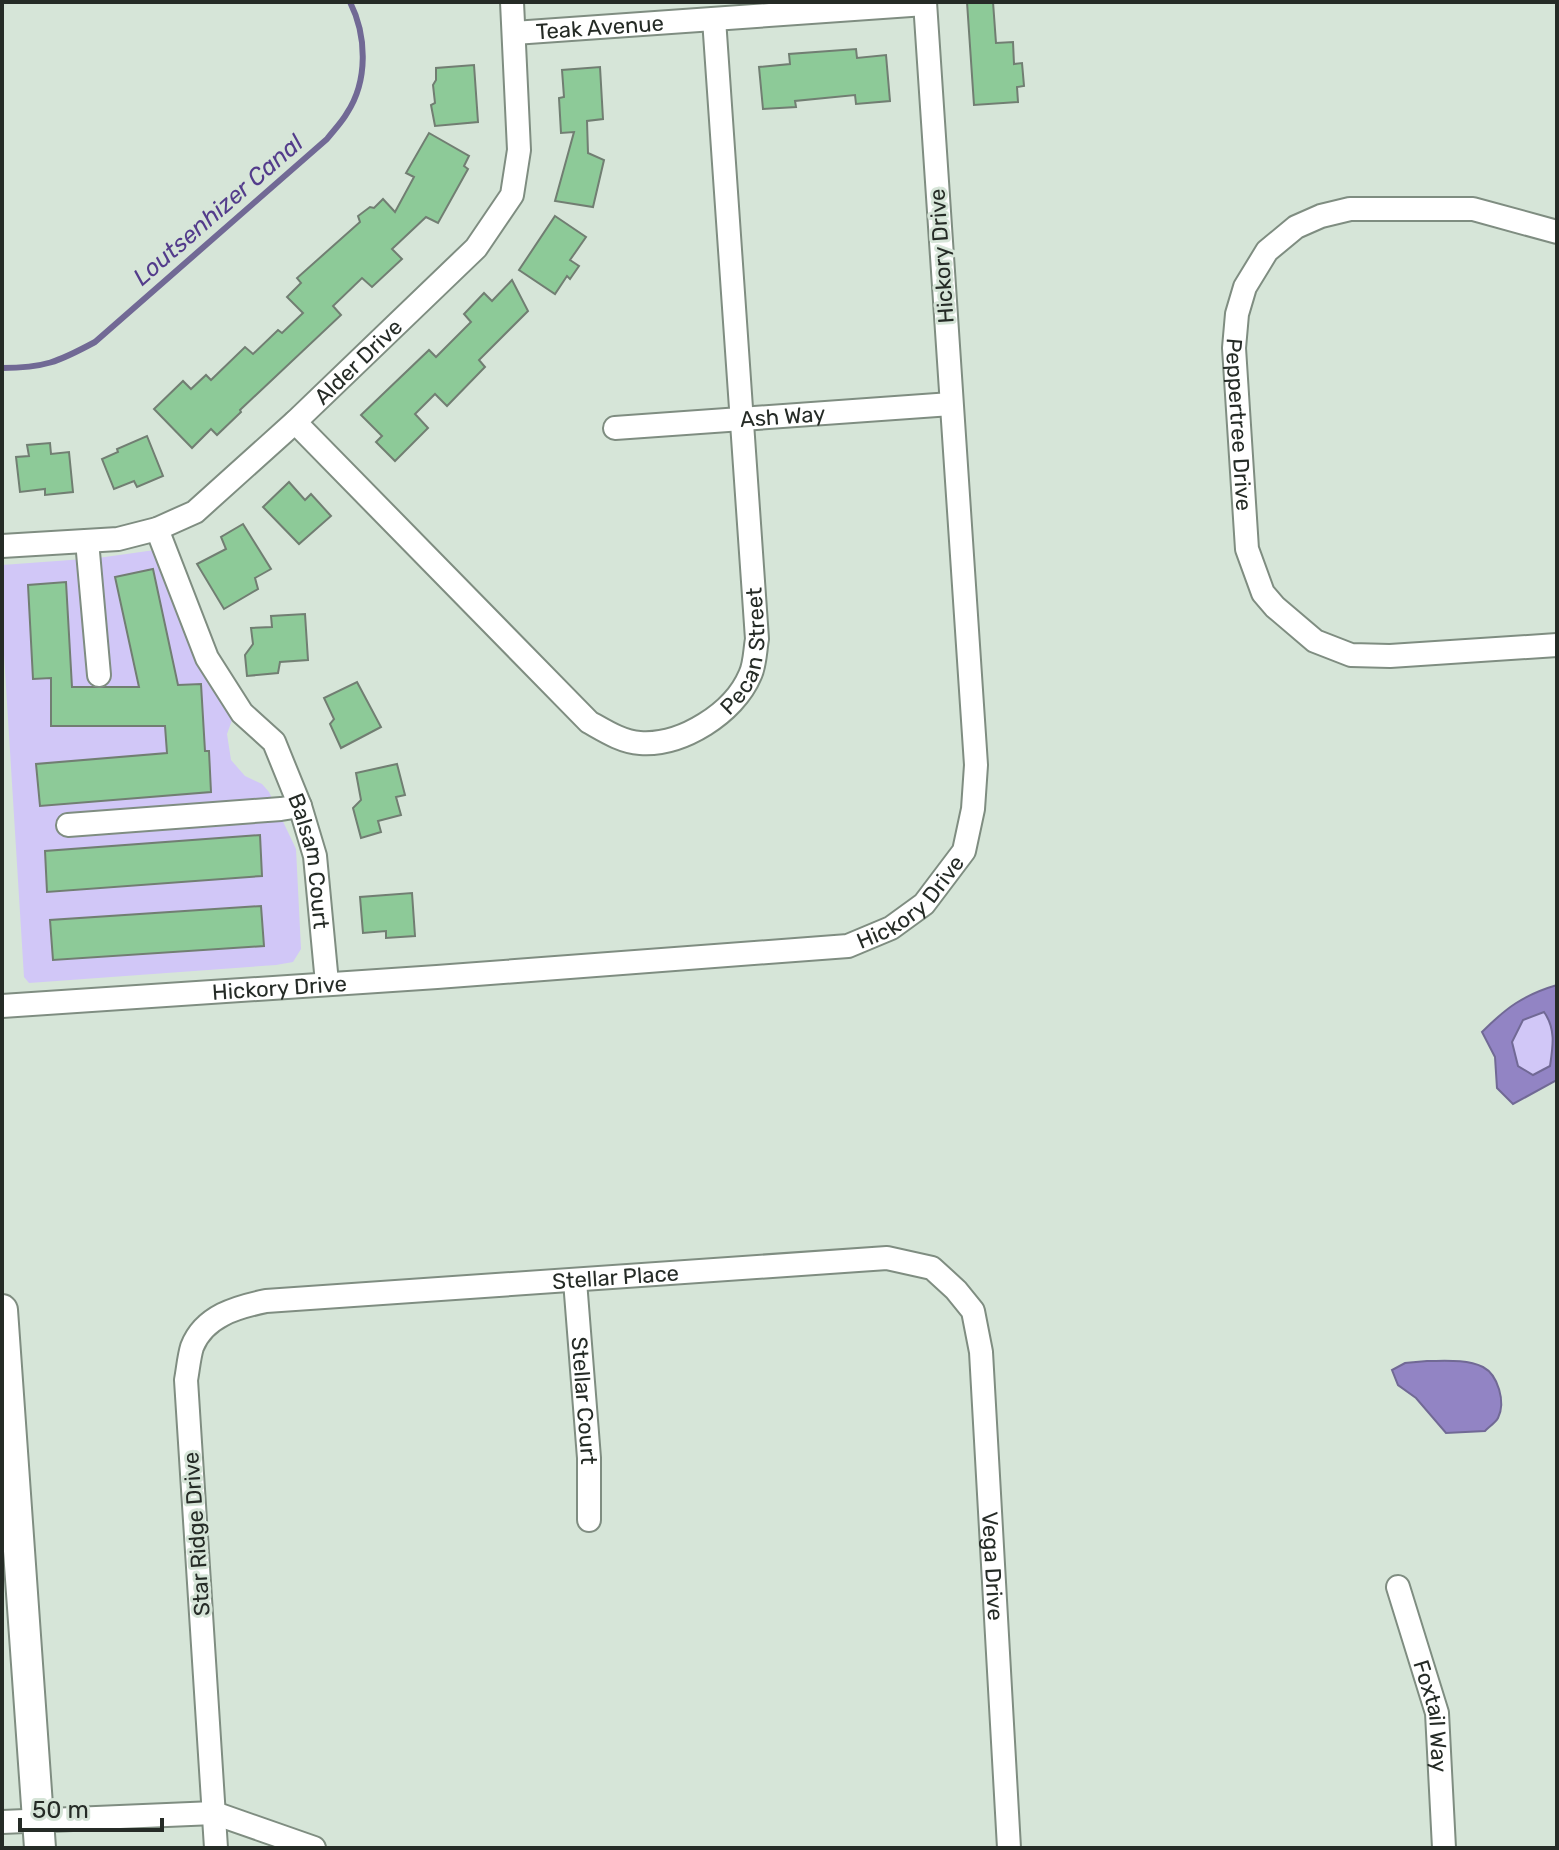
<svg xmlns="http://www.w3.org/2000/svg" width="1559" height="1850" viewBox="0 0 1559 1850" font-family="Rubik,sans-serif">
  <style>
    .green { fill: #d1c7f7 }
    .water { fill: #9284c4; stroke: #716995; stroke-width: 2; fill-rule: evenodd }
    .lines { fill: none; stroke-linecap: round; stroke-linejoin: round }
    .stream { stroke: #716995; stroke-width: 6 }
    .building { fill: #8dca98; stroke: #717e72; stroke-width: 2 }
    .street-casing { stroke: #7f8d81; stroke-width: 26 }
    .secondary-casing { stroke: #7f8d81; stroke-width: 34 }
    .street { stroke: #fff; stroke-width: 22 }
    .secondary { stroke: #fff; stroke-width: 30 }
    .labels { text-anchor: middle; stroke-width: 6; stroke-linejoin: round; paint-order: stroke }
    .street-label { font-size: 22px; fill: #252b26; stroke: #d6e5d8 }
    .water-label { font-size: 24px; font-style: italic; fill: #533c8b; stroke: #d6e5d8 }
  </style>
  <rect width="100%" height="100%" fill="#d6e5d8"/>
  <g class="green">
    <path d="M155 550 235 712 227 734 231 760 245 776 262 784 269 792 296 849 301 949 293 962 276 965 29 983 24 977 2 622V565L98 558Z"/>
    <path d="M1544 1012C1555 1030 1553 1046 1550 1067L1533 1075 1518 1066 1512 1042 1523 1020Z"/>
  </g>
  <g class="water">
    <path d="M1557 985V1080L1513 1104 1497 1088 1495 1057 1482 1032C1506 1008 1523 995 1557 985ZM1544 1012C1556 1029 1553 1046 1550 1066L1533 1075 1518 1066 1512 1042 1523 1020Z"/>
    <path d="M1427 1361C1445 1361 1466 1359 1483 1367 1498 1375 1506 1402 1498 1418 1496 1422 1489 1427 1485 1431L1446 1433 1416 1398 1398 1385 1392 1370 1405 1363Z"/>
  </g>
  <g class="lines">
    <path class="stream" d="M2 368C44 368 58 362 95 342L327 139C334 130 342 122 347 113 368 81 367 36 350 2"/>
  </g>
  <g class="building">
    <path d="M967 2H993L996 43 1013 42 1014 64 1022 63 1024 86 1017 87 1018 102 974 105Z"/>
    <path d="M856 49 857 58 886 55 890 101 856 104 855 95 795 101 796 107 763 109 759 67 790 64 789 54Z"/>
    <path d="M474 65 478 122 435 126 431 105 435 103 433 85 436 80V68Z"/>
    <path d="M600 67 603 119 587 121 588 153 604 160 593 207 555 201 574 132 561 133 559 98 564 97 562 70Z"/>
    <path d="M429 133 469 156 464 166 468 169 438 223 426 217 392 249 402 259 372 287 362 278 333 306 341 315 240 410 241 412 217 435 211 429 192 448 154 409 183 381 191 389 206 375 211 380 245 347 253 354 278 330 282 333 303 313 287 297 301 283 297 278 360 222 358 216 370 207 374 208 383 199 395 212 414 177 406 173Z"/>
    <path d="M555 216 586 237 570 260 579 266 570 279 567 276 555 294 519 270Z"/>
    <path d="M512 280 528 311 479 360 485 367 447 406 435 394 415 414 428 428 395 461 376 442 382 436 361 415 429 350 436 357 471 322 464 314 484 293 492 301Z"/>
    <path d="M147 436 163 476 137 487 134 481 114 489 102 459 118 452 117 449Z"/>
    <path d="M50 443 51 454 69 452 73 492 45 495V489L20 492 16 457 29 456 27 445Z"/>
    <path d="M289 482 305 500 311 494 331 516 299 544 263 507Z"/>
    <path d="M243 524 271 569 255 578 258 589 224 609 197 564 226 549 221 537Z"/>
    <path d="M153 569 178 685 201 684 205 751H209L211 792 40 806 36 764 167 753 165 726H51V678L33 679 28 585 66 582 72 687H139L115 577Z"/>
    <path d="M305 614 308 660 280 662 278 673 247 676 245 655 253 644 251 628 272 627 271 616Z"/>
    <path d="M357 682 381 727 341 748 330 724 334 719 324 698Z"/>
    <path d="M397 764 405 795 396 797 401 815 378 821 381 832 361 838 353 808 361 800 356 773Z"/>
    <path d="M260 835 262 876 47 892 45 851Z"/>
    <path d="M412 893 415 936 386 938V931L363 933 360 897Z"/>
    <path d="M261 906 264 946 53 960 50 920Z"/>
  </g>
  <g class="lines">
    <g class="street-casing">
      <g id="street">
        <path id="s1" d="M514 33 925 4"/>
        <path id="s2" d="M1557 232 1473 209H1350L1321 216 1296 227 1267 251 1245 287 1237 314 1234 348 1247 549 1263 593 1275 607 1315 641 1351 655 1390 656 1557 645"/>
        <path id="s3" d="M295 422 589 722C605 731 622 742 640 743 682 746 734 713 750 675 755 665 755 650 757 639L714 19"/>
        <path id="s4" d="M615 428 951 404"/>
        <path id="s5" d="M157 529 207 658 242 713 274 742 300 806 315 856 327 983"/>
        <path d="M87 541 99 675"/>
        <path id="s6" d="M2 546 118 539 157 529 195 512 295 422 476 248 512 195 519 150 512 2"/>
        <path d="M68 825 281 809 300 806"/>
        <path id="s7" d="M2 1006 437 977 848 946 891 928 924 904 964 851 973 809 976 765 925 2"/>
        <path id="s8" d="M575 1281 589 1458V1520"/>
        <path id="s9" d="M1398 1587 1437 1713 1444 1848"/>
        <path d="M2 1822 214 1813 314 1848"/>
        <path id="s10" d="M216 1848 186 1380C188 1369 189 1357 192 1347 204 1316 237 1307 266 1301L887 1258 932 1268 956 1290 973 1311 981 1352 1009 1848"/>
      </g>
    </g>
    <g class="secondary-casing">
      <path id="secondary" d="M2 1310 40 1848"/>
    </g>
    <use href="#street" class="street"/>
    <use href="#secondary" class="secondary"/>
  </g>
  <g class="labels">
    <g class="street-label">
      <text dy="8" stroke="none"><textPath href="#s1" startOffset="86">Teak Avenue</textPath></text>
      <text transform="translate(941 256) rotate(-94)" y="8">Hickory Drive</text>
      <text dy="8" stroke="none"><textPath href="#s6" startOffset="420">Alder Drive</textPath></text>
      <text dy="8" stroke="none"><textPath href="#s4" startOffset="168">Ash Way</textPath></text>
      <text dy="8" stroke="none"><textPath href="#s2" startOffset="486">Peppertree Drive</textPath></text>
      <text dy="8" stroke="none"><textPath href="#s3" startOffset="634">Pecan Street</textPath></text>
      <text dy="8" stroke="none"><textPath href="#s5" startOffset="372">Balsam Court</textPath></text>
      <text dy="8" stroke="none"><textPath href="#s7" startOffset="926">Hickory Drive</textPath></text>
      <text dy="8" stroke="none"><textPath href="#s7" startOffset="278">Hickory Drive</textPath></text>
      <text dy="8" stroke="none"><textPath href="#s10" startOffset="944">Stellar Place</textPath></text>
      <text dy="8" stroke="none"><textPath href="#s8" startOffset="120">Stellar Court</textPath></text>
      <text transform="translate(196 1534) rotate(-94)" y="8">Star Ridge Drive</text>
      <text dy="8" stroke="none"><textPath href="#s10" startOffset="1578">Vega Drive</textPath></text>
      <text dy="8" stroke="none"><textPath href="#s9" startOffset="134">Foxtail Way</textPath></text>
    </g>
    <g class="water-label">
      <text transform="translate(218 210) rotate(-41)" y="8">Loutsenhizer Canal</text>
    </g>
  </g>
  <rect width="1559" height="1850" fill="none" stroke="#252b26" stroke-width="8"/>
  <path d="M20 1818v12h142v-12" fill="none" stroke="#252b26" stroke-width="4"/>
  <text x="32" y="1818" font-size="24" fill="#252b26" stroke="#d6e5d8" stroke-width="6" paint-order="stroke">50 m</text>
</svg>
